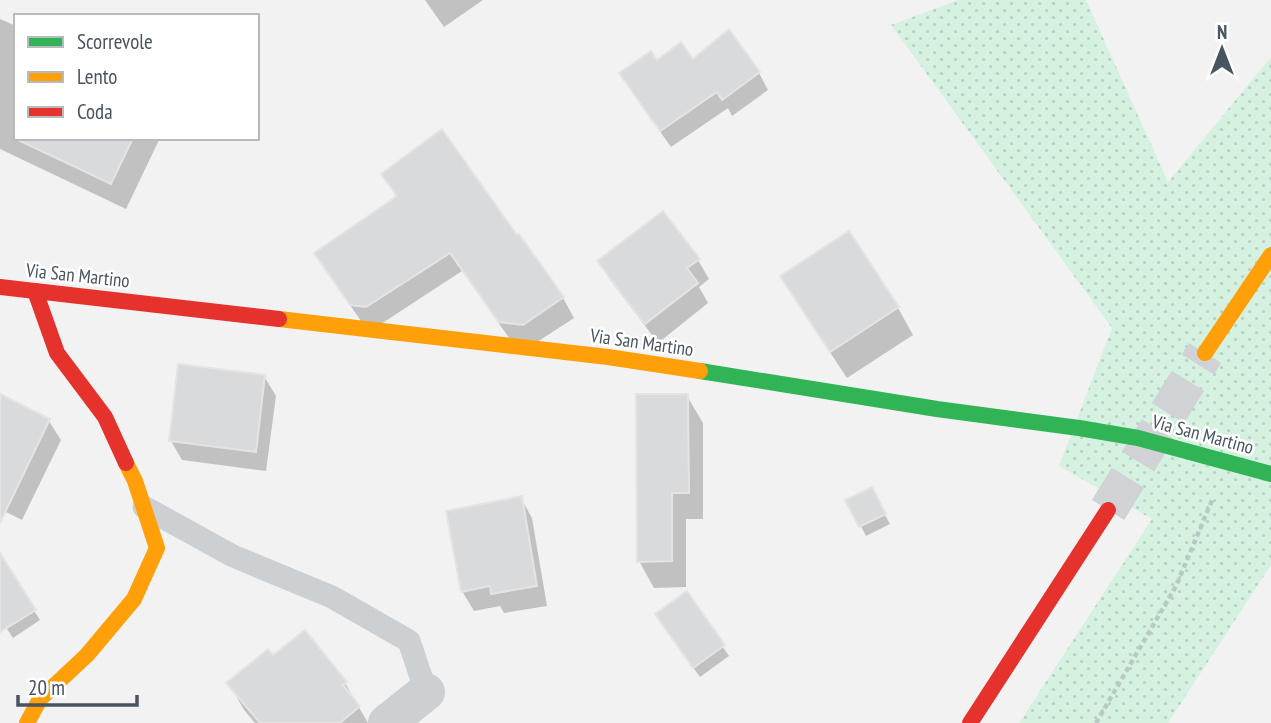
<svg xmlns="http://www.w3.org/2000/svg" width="1271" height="723" viewBox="0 0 1271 723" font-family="'PT Sans Narrow',sans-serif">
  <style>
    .grass { fill: url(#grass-dots) }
    .shadow { fill: #0003 }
    .building { fill: #d9dadc; stroke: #e4e4e5; stroke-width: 2 }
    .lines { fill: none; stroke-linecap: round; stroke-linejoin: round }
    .secondary-tunnel { stroke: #d0d2d5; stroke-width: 38; stroke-dasharray: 38 19; stroke-linecap: butt }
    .path { stroke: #bac8c3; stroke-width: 4.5; stroke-dasharray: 5 3.5; stroke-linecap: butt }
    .lane { stroke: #cdd0d3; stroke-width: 23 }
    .street { stroke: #cdd0d3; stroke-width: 38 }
    .fast { stroke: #30b455; stroke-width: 16 }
    .slow { stroke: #ff9f0a; stroke-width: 16 }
    .jam { stroke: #e5322d; stroke-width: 16 }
    .labels { text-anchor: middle; stroke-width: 5; stroke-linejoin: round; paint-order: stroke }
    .street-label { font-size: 19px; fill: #485460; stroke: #fff }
  </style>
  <defs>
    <pattern id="grass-dots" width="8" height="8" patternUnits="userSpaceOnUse" patternTransform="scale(1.75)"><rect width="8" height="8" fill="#d5f2e1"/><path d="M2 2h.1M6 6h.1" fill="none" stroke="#b8d1c4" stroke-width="1.8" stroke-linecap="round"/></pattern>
  </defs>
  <rect width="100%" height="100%" fill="#f2f2f2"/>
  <path class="grass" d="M958 0H1086L1168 182 1271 57V565L1168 723H1019L1152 519 1059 466 1112 328 891 25Z"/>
  <g class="shadow">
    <path d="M425 0H483L444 27Z"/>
    <path d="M0 19 16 26V138H160L126 209 0 149Z"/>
    <path d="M656 62H693L759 73 768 90 732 116 728 108 671 147 631 90 622 74Z"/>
    <path d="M383 175 516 238 519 236 563 298 574 318 534 344 512 342 462 271 378 326 363 324 328 273 397 198Z"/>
    <path d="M849 233 898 308 913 335 847 378 798 304 783 277Z"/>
    <path d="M698 260 709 279 699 287 708 303 658 343 611 281 599 262Z"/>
    <path d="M264 376 276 396 266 471 182 460 171 441Z"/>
    <path d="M687 396 703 423V519H686V587L654 588 639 561Z"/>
    <path d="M4 398 49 421 61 440 22 520 0 509V407Z"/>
    <path d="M871 490 890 524 866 536 848 501Z"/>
    <path d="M521 498 532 518 547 606 504 613 500 606 474 611 462 591Z"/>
    <path d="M16 582 40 620 13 638 0 618V592Z"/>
    <path d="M686 594 729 656 700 677 662 625Z"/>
    <path d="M273 658 345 683 368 723H255L244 710 229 683Z"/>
  </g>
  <g class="building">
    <path d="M729 29 760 72 722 100 717 92 660 131 619 73 651 51 657 60 681 42 693 59Z"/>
    <path d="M442 129 517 235 519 234 564 297 523 325 499 322 450 253 366 307 350 305 314 253 397 196 381 174Z"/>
    <path d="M14 138H133L111 184Z"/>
    <path d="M663 211 700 259 687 268 698 283 645 324 597 261Z"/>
    <path d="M849 231 899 307 830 352 780 276Z"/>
    <path d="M178 364 265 375 256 452 169 441Z"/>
    <path d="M0 394 50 419 0 523Z"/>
    <path d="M636 394H688L689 493H672V561L637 562Z"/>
    <path d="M872 487 886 514 859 527 845 500Z"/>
    <path d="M522 496 537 586 491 594 490 586 461 592 446 511Z"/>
    <path d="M0 553 36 610 0 632Z"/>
    <path d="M687 591 725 645 693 668 655 614Z"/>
    <path d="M305 630 347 682 343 685 360 706 340 723H260L226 683 268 649 273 655Z"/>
  </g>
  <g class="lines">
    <path class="secondary-tunnel" d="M1108 510 1205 353"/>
    <path class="path" d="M1096 723 1176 586 1213 498"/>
    <path class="lane" d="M144 507 233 556 332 597 409 641 426 692"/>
    <path class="street" d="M387 723 426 692"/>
    <path class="fast" d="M700 371 937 409 1079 428 1138 438 1271 474"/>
    <g class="slow">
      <path d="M279 319 608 357 700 371"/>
      <path d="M1205 353 1271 255"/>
      <path d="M27 723 40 699 87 655 134 599 157 548 135 481 126 463"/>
    </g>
    <g class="jam">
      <path d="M0 287 279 319"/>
      <path d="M35 291 57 353 105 417 126 463"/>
      <path d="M970 723 1108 510"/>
    </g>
  </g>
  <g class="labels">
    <g class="street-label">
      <text transform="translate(78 275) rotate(6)" y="7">Via San Martino</text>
      <text transform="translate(642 342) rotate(8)" y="7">Via San Martino</text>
      <text transform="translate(1203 434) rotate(15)" y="7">Via San Martino</text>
    </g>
  </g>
  <rect x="14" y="14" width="245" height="126" fill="#ffffff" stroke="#b6bbbf" stroke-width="2"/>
  <rect x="28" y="37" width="35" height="10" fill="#30b455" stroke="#b6bbbf" stroke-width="2"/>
  <text x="77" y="49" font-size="21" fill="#485460">Scorrevole</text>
  <rect x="28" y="72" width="35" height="10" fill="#ff9f0a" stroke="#b6bbbf" stroke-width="2"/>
  <text x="77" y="84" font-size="21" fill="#485460">Lento</text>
  <rect x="28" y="107" width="35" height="10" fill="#e5322d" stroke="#b6bbbf" stroke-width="2"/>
  <text x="77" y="119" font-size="21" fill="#485460">Coda</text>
  <g transform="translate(1222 49)" stroke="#ffffff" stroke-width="5" paint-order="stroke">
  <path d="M0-5L12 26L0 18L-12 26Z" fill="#485460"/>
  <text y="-10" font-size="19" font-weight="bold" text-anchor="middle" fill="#485460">N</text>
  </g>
  <path d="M18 695v10h119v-10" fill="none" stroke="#485460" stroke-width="3.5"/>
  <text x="28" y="695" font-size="21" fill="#485460" stroke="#ffffff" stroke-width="5" paint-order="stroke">20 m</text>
</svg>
